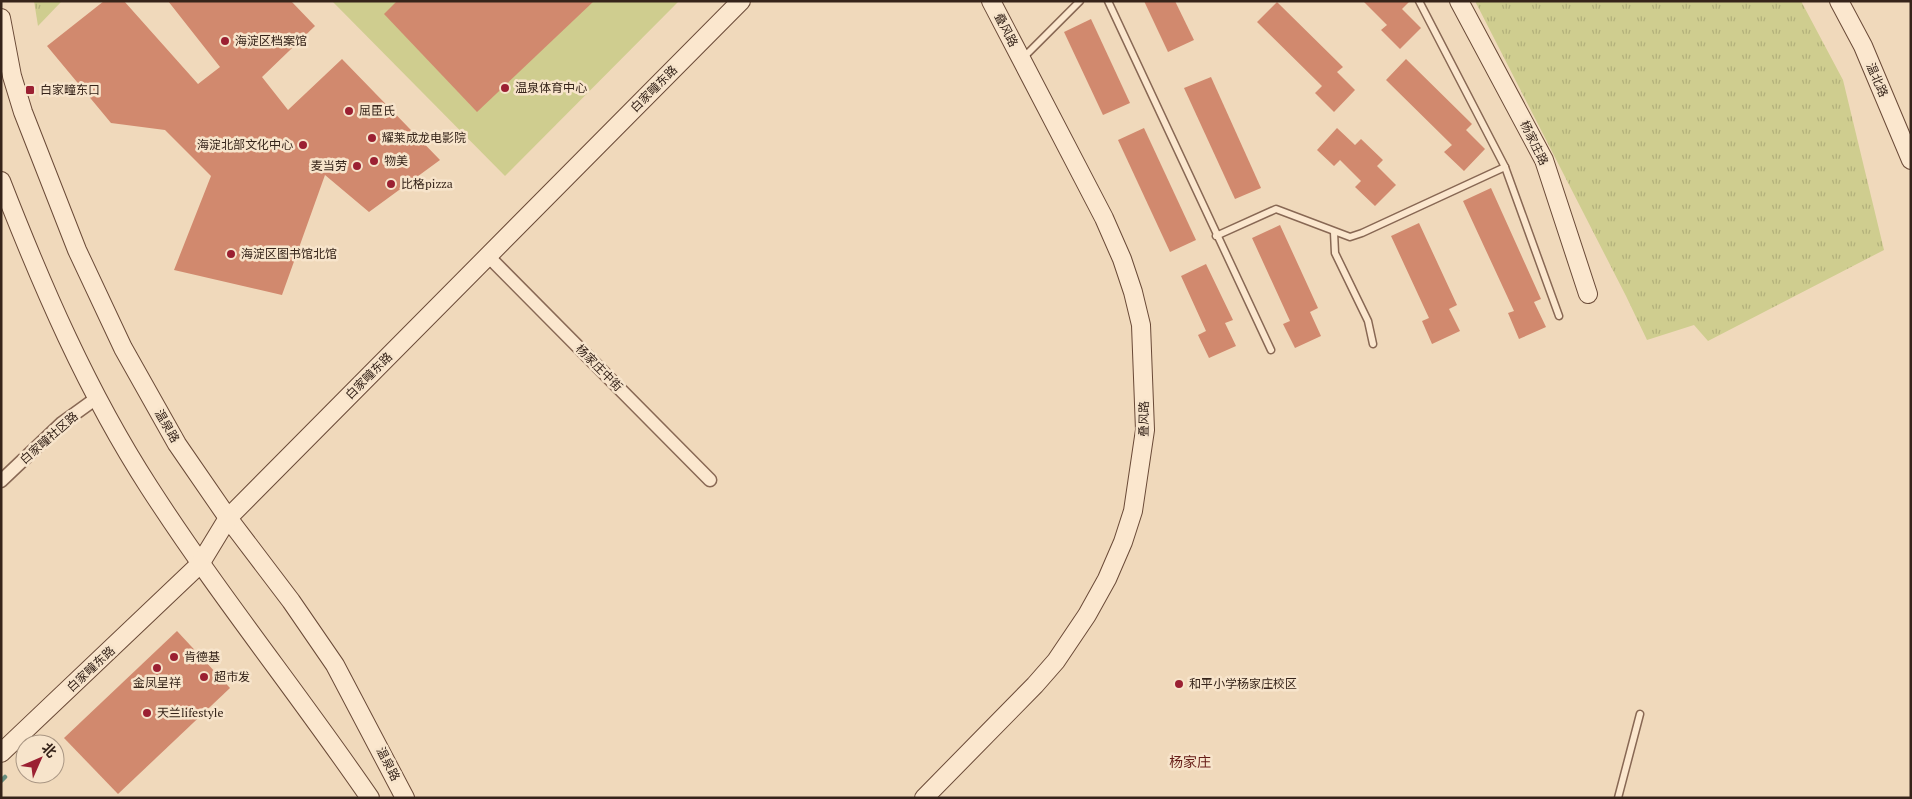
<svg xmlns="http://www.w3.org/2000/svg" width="1912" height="799" viewBox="0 0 1912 799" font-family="'PT Serif','Noto Sans SC',serif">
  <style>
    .grass { fill: #cfcd8f }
    .park { fill: url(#park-tufts) }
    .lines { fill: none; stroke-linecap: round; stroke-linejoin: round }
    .stream { stroke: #678e7f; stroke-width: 4.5 }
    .building { fill: #d1896e }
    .lane-casing { stroke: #886854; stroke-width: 9 }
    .street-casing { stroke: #886854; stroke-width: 15 }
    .secondary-casing { stroke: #6a4a37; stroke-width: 20 }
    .lane { stroke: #fbe7ce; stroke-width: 6 }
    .street { stroke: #fbe7ce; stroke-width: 12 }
    .secondary { stroke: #fbe7ce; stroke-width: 18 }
    .poi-dot { fill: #9b2032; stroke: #f7e4cb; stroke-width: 2 }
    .labels { text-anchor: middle; stroke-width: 5; stroke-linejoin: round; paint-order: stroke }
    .street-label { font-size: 12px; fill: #36241a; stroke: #f7e4cb }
    .poi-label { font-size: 12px; fill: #36241a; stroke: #f7e4cb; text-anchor: start }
    .neighbourhood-label { font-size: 14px; fill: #661c17; stroke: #f7e4cb }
  </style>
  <defs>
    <pattern id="park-tufts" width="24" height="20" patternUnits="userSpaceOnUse" patternTransform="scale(1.25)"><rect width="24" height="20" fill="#cfcd8f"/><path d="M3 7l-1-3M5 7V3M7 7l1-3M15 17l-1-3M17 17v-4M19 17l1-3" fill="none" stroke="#b2b07b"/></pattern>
  </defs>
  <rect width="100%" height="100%" fill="#f0d9bb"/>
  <path class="grass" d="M332 1H679L505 176Z"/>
  <g class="park">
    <path d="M34 1H62L38 26Z"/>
    <path d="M1475 1H1801L1843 80 1884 250 1708 341 1694 325 1647 340 1626 296Z"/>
  </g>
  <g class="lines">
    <path class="stream" d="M1 781 5 777"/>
  </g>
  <g class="building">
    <path d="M104 1H124L198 84 220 67 168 1H291L315 26 262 77 288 110 342 59 440 160 369 212 325 175 282 295 174 270 211 176 165 130 111 123 47 46Z"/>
    <path d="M397 1H594L477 112 384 14Z"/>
    <path d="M1144 1H1175L1194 40 1168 52Z"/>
    <path d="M1363 1H1410L1402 9 1421 28 1400 49 1381 30 1387 25Z"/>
    <path d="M1277 2 1343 67 1337 72 1355 90 1334 112 1315 93 1322 86 1257 22Z"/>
    <path d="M1091 19 1130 103 1103 115 1064 32Z"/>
    <path d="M1406 59 1472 124 1466 130 1485 149 1464 171 1444 152 1452 145 1386 80Z"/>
    <path d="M1211 77 1261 188 1235 199 1184 88Z"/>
    <path d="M1144 128 1196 240 1170 252 1118 140Z"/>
    <path d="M1337 128 1355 145 1361 139 1383 160 1377 166 1396 185 1375 206 1355 187 1361 181 1340 160 1334 166 1317 150Z"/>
    <path d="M1491 188 1541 299 1534 302 1546 327 1519 339 1508 313 1514 311 1463 201Z"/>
    <path d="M1419 223 1457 305 1449 309 1460 331 1432 344 1422 321 1429 318 1391 236Z"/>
    <path d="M1280 225 1318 308 1310 312 1321 336 1295 348 1283 324 1290 321 1252 238Z"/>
    <path d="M1206 264 1233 320 1225 323 1236 346 1209 358 1198 335 1206 331 1181 276Z"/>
    <path d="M177 631 230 688 118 794 64 738Z"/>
  </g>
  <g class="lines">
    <g class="lane-casing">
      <g id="lane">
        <path d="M1108 1 1271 350"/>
        <path d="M1419 1 1505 167 1559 316"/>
        <path d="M1022 59 1080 1"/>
        <path d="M1334 232 1335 253 1368 321 1373 344"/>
        <path d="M1216 236 1276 209 1350 237 1362 233 1505 167"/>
        <path d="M1618 798 1640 714"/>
      </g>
    </g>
    <g class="street-casing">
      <g id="street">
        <path d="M488 256 710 480"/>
        <path d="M1 481 62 423 98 397"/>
      </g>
    </g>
    <g class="secondary-casing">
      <g id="secondary">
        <path d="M1459 1 1544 160 1588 294"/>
        <path d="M1839 1 1863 46 1911 160"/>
        <path d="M1 18 12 76 23 112 77 250 123 348 177 444 228 518 291 601 335 665 405 798"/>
        <path d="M1 181C42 286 87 391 149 487 218 594 298 693 370 798"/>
        <path d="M1 753 200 564 228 518 741 1"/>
        <path d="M924 798 1035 685 1056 661 1087 615 1107 579 1123 542 1133 511 1145 430 1141 325 1133 292 1122 259 1104 218 991 1"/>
      </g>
    </g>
    <use href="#lane" class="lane"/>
    <use href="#street" class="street"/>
    <use href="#secondary" class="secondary"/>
  </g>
  <g class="poi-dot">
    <circle cx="225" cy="41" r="5"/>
    <circle cx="505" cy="88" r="5"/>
    <rect x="25" y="85" width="10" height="10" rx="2.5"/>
    <circle cx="349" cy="111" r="5"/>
    <circle cx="372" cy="138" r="5"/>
    <circle cx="303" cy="145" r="5"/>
    <circle cx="374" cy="161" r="5"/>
    <circle cx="357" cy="166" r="5"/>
    <circle cx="391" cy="184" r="5"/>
    <circle cx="231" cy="254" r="5"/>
    <circle cx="174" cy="657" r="5"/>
    <circle cx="157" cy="668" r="5"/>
    <circle cx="204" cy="677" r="5"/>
    <circle cx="1179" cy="684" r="5"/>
    <circle cx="147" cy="713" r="5"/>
  </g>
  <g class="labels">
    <g class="street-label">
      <text transform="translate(1006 30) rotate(63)" y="4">叠风路</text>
      <text transform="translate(1877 80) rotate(67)" y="4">温北路</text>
      <text transform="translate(654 89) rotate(-45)" y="4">白家疃东路</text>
      <text transform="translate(1534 143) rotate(64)" y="4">杨家庄路</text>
      <text transform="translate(599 368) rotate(45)" y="4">杨家庄中街</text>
      <text transform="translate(369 376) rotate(-45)" y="4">白家疃东路</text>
      <text transform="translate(1144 419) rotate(-89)" y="4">叠风路</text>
      <text transform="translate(167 426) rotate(60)" y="4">温泉路</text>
      <text transform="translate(49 438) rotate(-41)" y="4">白家疃社区路</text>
      <text transform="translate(91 669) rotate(-43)" y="4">白家疃东路</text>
      <text transform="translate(388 764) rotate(63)" y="4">温泉路</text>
    </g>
    <g class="poi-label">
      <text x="235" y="45">海淀区档案馆</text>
      <text x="515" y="92">温泉体育中心</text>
      <text x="40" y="94">白家疃东口</text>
      <text x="359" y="115">屈臣氏</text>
      <text x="382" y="142">耀莱成龙电影院</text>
      <text x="293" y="149" text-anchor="end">海淀北部文化中心</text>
      <text x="384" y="165">物美</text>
      <text x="347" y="170" text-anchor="end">麦当劳</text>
      <text x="401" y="188">比格pizza</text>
      <text x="241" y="258">海淀区图书馆北馆</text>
      <text x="184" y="661">肯德基</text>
      <text x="214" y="681">超市发</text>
      <text x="157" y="687" text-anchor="middle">金凤呈祥</text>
      <text x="1189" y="688">和平小学杨家庄校区</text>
      <text x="157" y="717">天兰lifestyle</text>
    </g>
    <g class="neighbourhood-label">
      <text x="1190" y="767">杨家庄</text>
    </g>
  </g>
  <rect width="1912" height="799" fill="none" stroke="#36241a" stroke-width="5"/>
  <g transform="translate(40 759) rotate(45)"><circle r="24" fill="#f7e4cb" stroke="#aa9784"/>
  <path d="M0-4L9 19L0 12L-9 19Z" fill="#9b2032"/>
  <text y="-8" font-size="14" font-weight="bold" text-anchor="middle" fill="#36241a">北</text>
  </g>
</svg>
